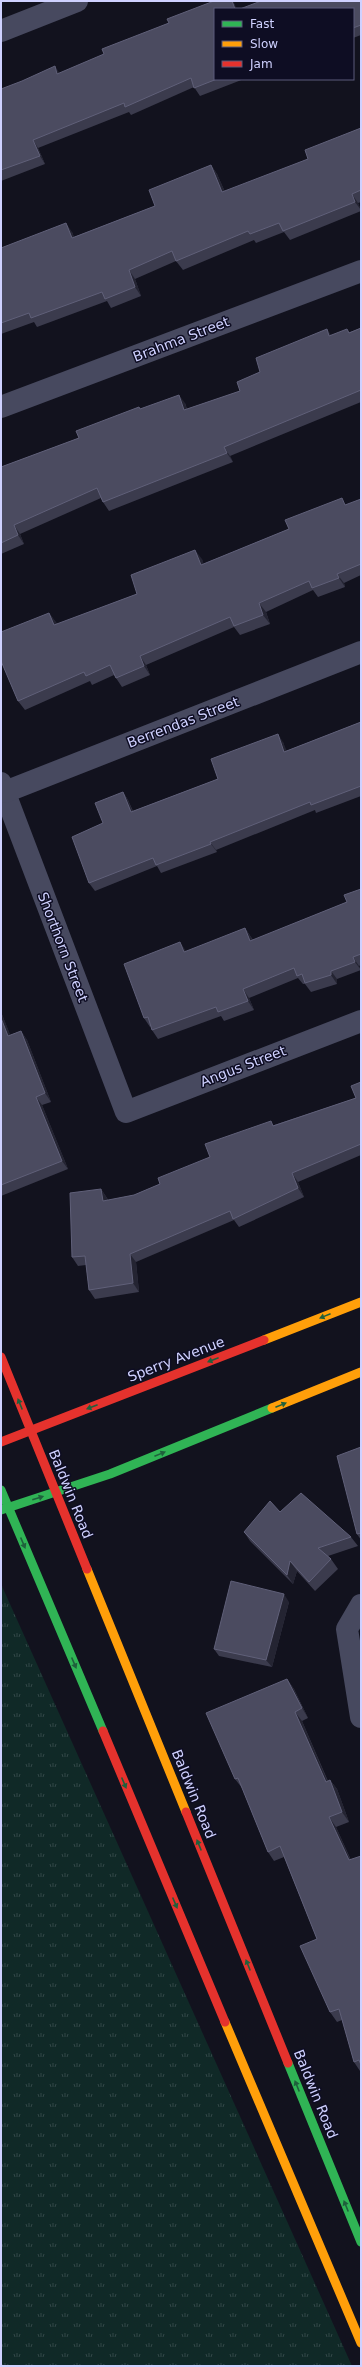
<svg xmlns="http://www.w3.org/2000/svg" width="362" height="2367" viewBox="0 0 362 2367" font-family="'DejaVu Sans',sans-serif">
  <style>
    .grass { fill: url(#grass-tufts) }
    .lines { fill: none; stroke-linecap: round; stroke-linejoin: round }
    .street { stroke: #47495f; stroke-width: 22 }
    .fast { stroke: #30b455; stroke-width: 9 }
    .slow { stroke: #ff9f0a; stroke-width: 9 }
    .jam { stroke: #e5322d; stroke-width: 9 }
    .wall { fill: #3b3b4d }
    .shaded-wall { fill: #242432 }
    .building { fill: #4b4b60; stroke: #606079 }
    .oneway { fill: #1f603c }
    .labels { text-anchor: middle; stroke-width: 3; stroke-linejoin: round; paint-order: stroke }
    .street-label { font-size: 14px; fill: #cfd1ff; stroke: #0e0d23 }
  </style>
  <defs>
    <pattern id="grass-tufts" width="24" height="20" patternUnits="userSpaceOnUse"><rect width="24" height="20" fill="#102927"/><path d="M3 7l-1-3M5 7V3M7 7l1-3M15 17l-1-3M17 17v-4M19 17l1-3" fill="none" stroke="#324747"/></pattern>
  </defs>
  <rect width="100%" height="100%" fill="#12121e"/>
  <path class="grass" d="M1 1584 352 2366H1Z"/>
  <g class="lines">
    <g class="street">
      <path d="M1 31 77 1"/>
      <path d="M1 407 361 271"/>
      <path d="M1 783 126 1112 361 1021"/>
      <path d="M5 792 361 652"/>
      <path d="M361 1605 347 1629 361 1717"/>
    </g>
    <g class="fast">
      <path d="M1 1490 103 1731"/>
      <path d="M1 1510 110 1474 272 1408"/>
      <path d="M288 2063 361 2242"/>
    </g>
    <g class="slow">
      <path d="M264 1340 361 1302"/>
      <path d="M272 1408 361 1372"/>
      <path d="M87 1569 186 1812"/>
      <path d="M225 2022 361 2343"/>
    </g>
    <g class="jam">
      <path d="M1 1357 87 1569"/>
      <path d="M1 1442 264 1340"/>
      <path d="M103 1731 225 2022"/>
      <path d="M186 1812 288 2063"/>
    </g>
  </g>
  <g class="wall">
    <path d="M361 1V35L353 38V9Z"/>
    <path d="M235 4 215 79H244L200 96 194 87 131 115 129 112 38 148 45 164 1 181V89L60 73Z"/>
    <path d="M361 128V202L358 203 361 211 290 240 284 232 256 243 254 240 183 270 176 261 135 279 141 296 111 308 107 301 37 327 34 322 1 334V248L72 232 74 237 155 206 211 165 217 174 225 192 308 159Z"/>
    <path d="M361 328V402L230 456 233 462 109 511 103 502 101 498 20 534 24 544 1 554V467L79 438 139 407 140 409 185 403 187 409 240 391 260 372 331 335 350 332Z"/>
    <path d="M361 499V575L344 583 345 587 318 597 313 590 266 612 270 624 240 635 234 627 146 665 150 675 122 687 114 675 92 685 90 681 25 710 18 701 49 613 57 624 137 594 202 559 203 564 289 529Z"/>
    <path d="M361 722V796L316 813 315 810 216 850 217 852 161 873 157 866 95 891 89 883 103 823 123 792 128 800 133 811 218 779 283 742 286 751Z"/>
    <path d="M361 889V965L359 966 361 970 337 979V984L311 992 305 984H303L298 978 249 998 254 1010 224 1021 221 1016 158 1039 152 1030 151 1026 150 1027 144 1018 245 928 253 940 347 902Z"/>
    <path d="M1 1012 10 1035 21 1031 27 1040 51 1102 42 1105 68 1169 1 1196Z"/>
    <path d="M361 1082V1155L298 1182 304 1197 239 1227 234 1220 136 1262 139 1292 95 1299 89 1290 86 1265 78 1266 72 1257 101 1189 107 1198 108 1200 134 1195 160 1184 210 1157 274 1125 356 1098Z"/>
    <path d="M361 1447V1540L357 1534Z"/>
    <path d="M280 1512 351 1537 358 1546 328 1556 331 1559 338 1569 315 1591 297 1571 293 1584 250 1541 244 1532Z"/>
    <path d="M289 1602 272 1667 219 1656 214 1649Z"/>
    <path d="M287 1679 294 1689 308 1718 302 1721 328 1781 330 1780 337 1789 349 1822 336 1827 351 1860 361 1856V2071H360L354 2062 342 2020 337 2022 330 2012 317 1939 284 1857 274 1861 268 1852 242 1788 235 1779Z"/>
  </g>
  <g class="shaded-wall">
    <path d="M232 1H233L237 9H235Z"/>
    <path d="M55 66 60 74H57Z"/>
    <path d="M33 140 38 148 45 164 40 156Z"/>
    <path d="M211 165 217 174 229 201 222 192Z"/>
    <path d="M352 194 358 203 361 210 355 202Z"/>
    <path d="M66 223 72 232 78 247 72 238Z"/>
    <path d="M129 270 135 279 141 296 135 287Z"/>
    <path d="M327 329 333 338 329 336Z"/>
    <path d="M179 395 185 403 190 419 184 410Z"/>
    <path d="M224 447 230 456 233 462 227 453Z"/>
    <path d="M14 525 20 534 24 544 18 535Z"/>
    <path d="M195 550 202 559 207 574 201 565Z"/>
    <path d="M337 574 344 583 345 587 339 578Z"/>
    <path d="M259 603 266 612 270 624 263 615Z"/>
    <path d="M49 613 56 622 61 634 54 625Z"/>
    <path d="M140 656 146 665 150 675 144 666Z"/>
    <path d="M278 734 283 742 290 759 284 752Z"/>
    <path d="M123 792 128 800 136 820 131 812Z"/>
    <path d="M210 842 216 850 217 852 211 844Z"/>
    <path d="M245 928 251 937 256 950 250 941Z"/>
    <path d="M180 942 186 951 190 961 184 952Z"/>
    <path d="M353 957 359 966 361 970 355 962Z"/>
    <path d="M331 971 337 979V984L331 975Z"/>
    <path d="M243 989 249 998 254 1010 248 1001Z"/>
    <path d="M1 1012 14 1044 8 1036 1 1018Z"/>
    <path d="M21 1031 27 1040 51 1102 45 1093Z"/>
    <path d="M36 1097 42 1105 68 1169 62 1161Z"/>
    <path d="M292 1173 298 1182 304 1197 298 1188Z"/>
    <path d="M101 1189 107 1198 109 1210 103 1201Z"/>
    <path d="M130 1254 136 1262 139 1292 133 1283Z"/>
    <path d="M290 1561 297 1571 293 1584 287 1575Z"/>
    <path d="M284 1594 289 1602 272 1667 266 1660Z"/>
    <path d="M287 1679 294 1689 308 1718 302 1708Z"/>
    <path d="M295 1712 302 1721 332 1792 326 1782Z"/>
    <path d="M330 1780 337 1789 349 1822 342 1812Z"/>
    <path d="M329 1817 336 1827 355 1870 349 1860Z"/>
  </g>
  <g class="building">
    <path d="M214 1H232L235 9H215V79H217L194 88 191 78 125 107 124 103 33 140 40 156 1 170V89L22 81 55 66 57 74 104 54 102 49 169 23 167 19Z"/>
    <path d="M261 1H361V25L353 28V9H240Z"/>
    <path d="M361 128V190L352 194 355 202 283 231 279 223 250 234 248 231 176 261 172 251 129 270 135 287 105 299 102 292 31 318 29 313 1 323V248L66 223 72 238 155 206 149 190 211 165 222 192 308 159 305 150Z"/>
    <path d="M361 328V390L224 447 227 453 103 502 97 488 14 525 18 535 1 543V467L79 438 76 431 139 407 140 409 179 395 184 410 240 391 237 382 260 372 256 358 327 329 329 336 347 329 349 333Z"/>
    <path d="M342 498 345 505 361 499V564L337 574 339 578 312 588 309 581 259 603 263 615 234 626 230 617 140 656 144 666 116 678 110 665 86 676 84 672 18 701 1 661V632L49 613 54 625 137 594 131 575 195 550 201 565 289 529 285 520Z"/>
    <path d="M361 722V786L311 805 310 802 210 842 211 844 156 865 153 858 89 883 72 837 103 823 95 803 123 792 131 812 218 779 211 759 278 734 284 752Z"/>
    <path d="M361 889V954L353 957 355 962 331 971V975L305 983 302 974 297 976 294 968 243 989 248 1001 218 1012 216 1007 152 1030 148 1017 144 1018 124 964 180 942 184 952 245 928 250 941 347 902 344 895Z"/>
    <path d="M1 1018 8 1036 21 1031 45 1093 36 1097 62 1161 1 1185Z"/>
    <path d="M361 1082V1144L292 1173 298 1188 233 1219 230 1211 130 1254 133 1283 89 1290 85 1256 72 1257 70 1193 101 1189 103 1201 134 1195 160 1184 158 1178 210 1157 205 1144 271 1121 273 1126 356 1098 351 1086Z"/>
    <path d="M361 1447V1533L357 1534 337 1456Z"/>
    <path d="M301 1493 351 1537 318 1548 331 1559 309 1582 290 1561 287 1575 244 1532 270 1501 280 1512Z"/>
    <path d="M231 1581 284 1594 266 1660 214 1649Z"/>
    <path d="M287 1679 302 1708 295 1712 326 1782 330 1780 342 1812 329 1817 349 1860 361 1856V2065L359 2060 354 2062 339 2009 330 2012 300 1946 317 1939 280 1846 268 1852 238 1778 235 1779 206 1713Z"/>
  </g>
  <defs><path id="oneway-solid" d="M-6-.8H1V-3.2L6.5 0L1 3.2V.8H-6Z"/></defs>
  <g class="oneway">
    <use href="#oneway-solid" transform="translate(325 1316) rotate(158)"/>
    <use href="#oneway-solid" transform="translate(213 1360) rotate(159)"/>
    <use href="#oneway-solid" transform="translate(20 1404) rotate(-112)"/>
    <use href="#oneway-solid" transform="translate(281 1405) rotate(-22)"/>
    <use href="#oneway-solid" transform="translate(92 1407) rotate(159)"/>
    <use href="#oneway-solid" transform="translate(160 1454) rotate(-22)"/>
    <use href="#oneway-solid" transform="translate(38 1498) rotate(-18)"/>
    <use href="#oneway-solid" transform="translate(23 1543) rotate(67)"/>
    <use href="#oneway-solid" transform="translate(74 1663) rotate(67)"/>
    <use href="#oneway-solid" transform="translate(124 1783) rotate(67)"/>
    <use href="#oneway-solid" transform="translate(199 1845) rotate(-112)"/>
    <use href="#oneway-solid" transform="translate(175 1903) rotate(67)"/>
    <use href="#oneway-solid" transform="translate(248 1965) rotate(-112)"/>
    <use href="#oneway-solid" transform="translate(297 2086) rotate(-112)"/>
    <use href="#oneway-solid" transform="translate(346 2206) rotate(-112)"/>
  </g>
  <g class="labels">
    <g class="street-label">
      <text transform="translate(181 339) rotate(-21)" y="5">Brahma Street</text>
      <text transform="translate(183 722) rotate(-21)" y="5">Berrendas Street</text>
      <text transform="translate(63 947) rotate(69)" y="5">Shorthorn Street</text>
      <text transform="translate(243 1066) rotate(-21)" y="5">Angus Street</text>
      <text transform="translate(176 1359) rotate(-21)" y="5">Sperry Avenue</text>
      <text transform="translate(71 1494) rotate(68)" y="5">Baldwin Road</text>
      <text transform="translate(194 1794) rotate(68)" y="5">Baldwin Road</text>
      <text transform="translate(316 2094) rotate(68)" y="5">Baldwin Road</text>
    </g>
  </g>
  <rect width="362" height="2367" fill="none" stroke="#cfd1ff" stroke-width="4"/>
  <rect x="214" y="8" width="140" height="72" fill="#0e0d23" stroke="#5b5b7b"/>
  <rect x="222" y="21" width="20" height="6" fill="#30b455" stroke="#5b5b7b"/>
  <text x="250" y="28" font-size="12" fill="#cfd1ff">Fast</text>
  <rect x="222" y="41" width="20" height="6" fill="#ff9f0a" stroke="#5b5b7b"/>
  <text x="250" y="48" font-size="12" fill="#cfd1ff">Slow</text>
  <rect x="222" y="61" width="20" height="6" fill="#e5322d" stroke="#5b5b7b"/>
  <text x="250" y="68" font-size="12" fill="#cfd1ff">Jam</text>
</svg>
